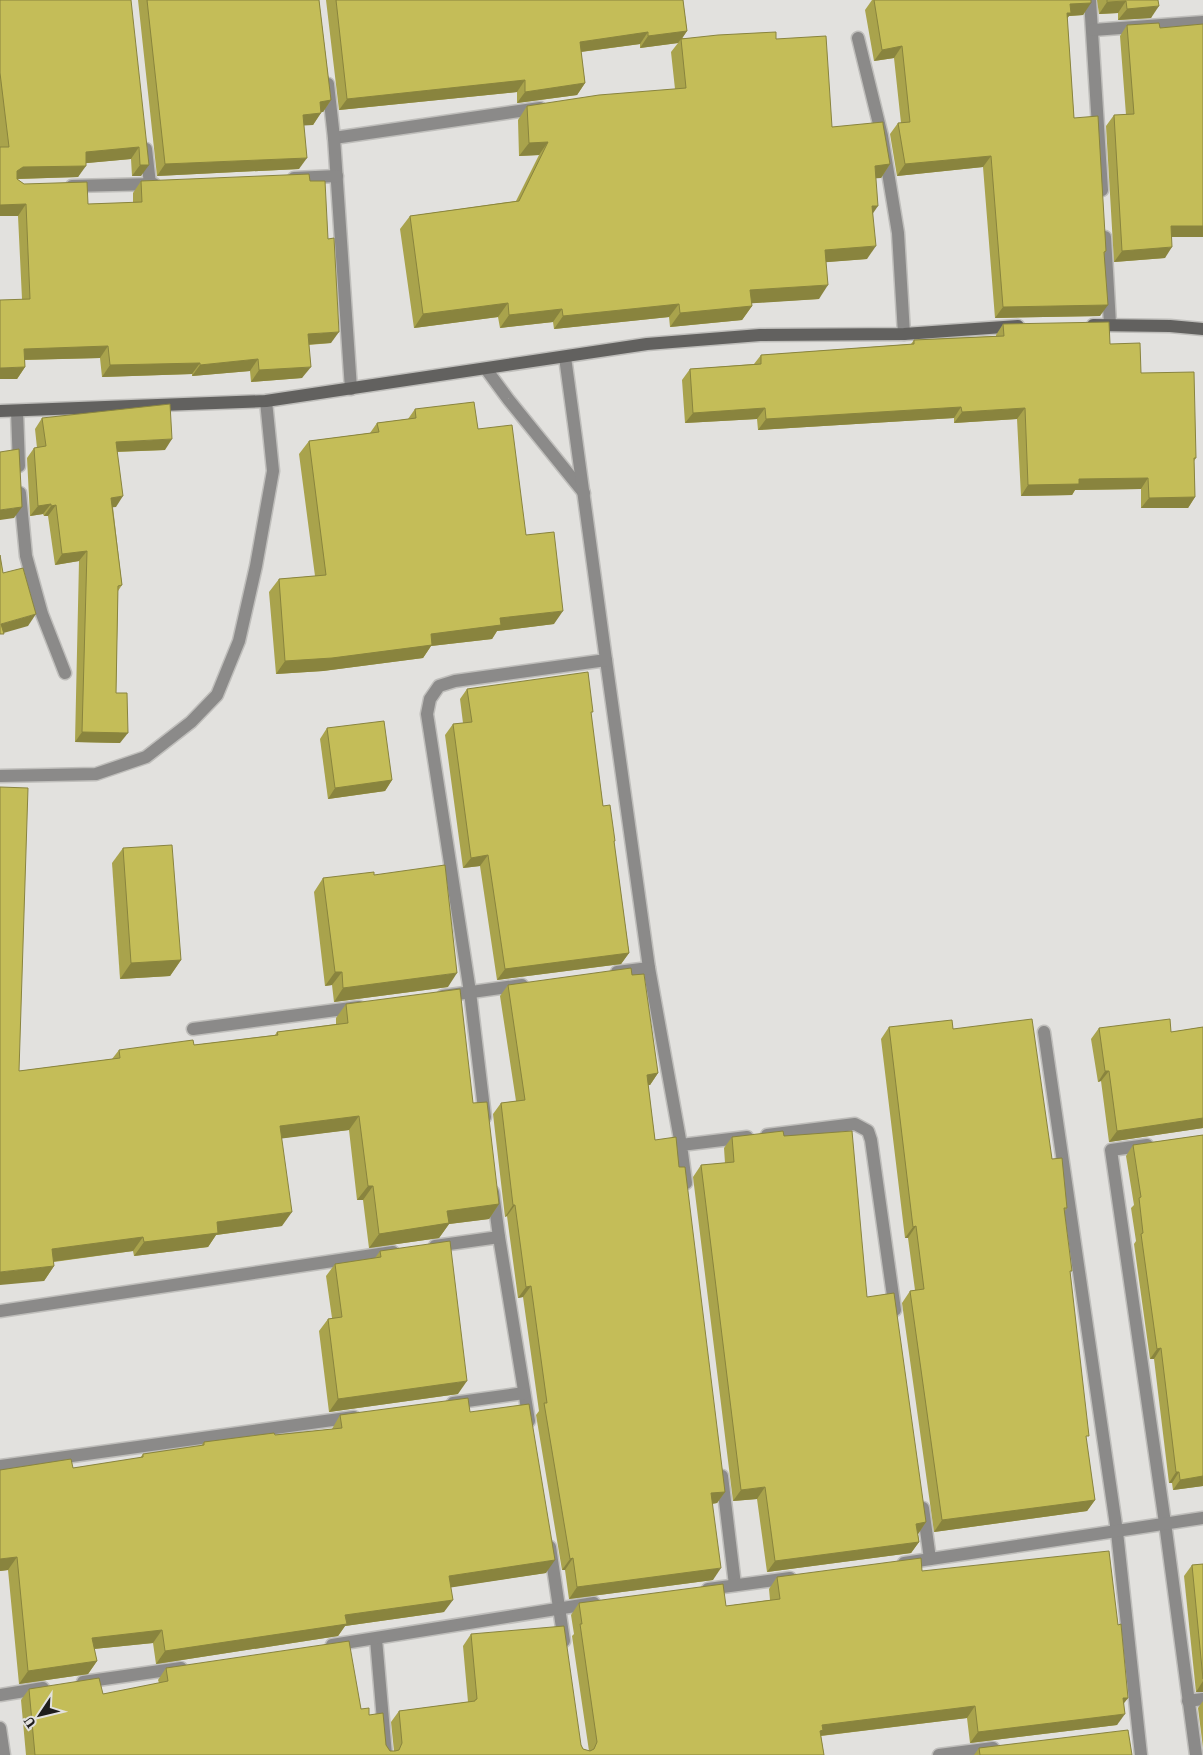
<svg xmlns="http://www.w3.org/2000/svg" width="1203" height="1755" viewBox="0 0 1203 1755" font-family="'Source Serif 4',serif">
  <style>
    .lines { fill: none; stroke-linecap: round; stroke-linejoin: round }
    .lane-casing { stroke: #bfbebb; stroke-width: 15 }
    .street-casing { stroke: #bfbebb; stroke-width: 15 }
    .secondary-casing { stroke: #bfbebb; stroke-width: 15 }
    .lane { stroke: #8b8a89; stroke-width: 12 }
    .street { stroke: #8b8a89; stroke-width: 12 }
    .secondary { stroke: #62615f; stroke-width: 12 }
    .wall { fill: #a9a34c }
    .shaded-wall { fill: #89843e }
    .building { fill: #c4bd58; stroke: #89843e }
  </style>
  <rect width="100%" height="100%" fill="#e2e1de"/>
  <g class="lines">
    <g class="lane-casing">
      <g id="lane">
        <path d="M334 138 540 108"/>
        <path d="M486 369 508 399 584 493"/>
        <path d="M0 776 96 774 146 757 191 722 217 695 239 641 256 566 273 471 266 401"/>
      </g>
    </g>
    <g class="street-casing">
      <g id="street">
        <path d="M1090 0 1102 190"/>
        <path d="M1093 30 1203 22"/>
        <path d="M858 38 882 136 898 233 904 334"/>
        <path d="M328 84 334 138 351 389"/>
        <path d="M146 149 150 184"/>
        <path d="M294 178 337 176"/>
        <path d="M72 186 154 184"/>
        <path d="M1105 237 1110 324"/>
        <path d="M17 411 19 466"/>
        <path d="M20 493 26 556 42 614 65 673"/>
        <path d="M606 660 649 968 681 1145"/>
        <path d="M617 972 649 968"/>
        <path d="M443 996 522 985"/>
        <path d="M193 1029 359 1007"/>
        <path d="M1044 1032 1117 1532 1141 1755"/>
        <path d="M485 1117 470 992 427 714 430 699 439 686 455 681 606 660 565 357"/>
        <path d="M767 1135 855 1124 868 1131 871 1140 895 1310"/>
        <path d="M1147 1145 1111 1150 1165 1523 1196 1755"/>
        <path d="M686 1183 681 1145 747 1137"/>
        <path d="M493 1192 499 1237 529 1421"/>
        <path d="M435 1246 499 1237"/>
        <path d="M0 1311 393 1252"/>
        <path d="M453 1403 524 1393"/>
        <path d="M0 1466 354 1417"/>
        <path d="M722 1476 735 1585"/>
        <path d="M923 1508 930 1559"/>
        <path d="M550 1547 564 1641"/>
        <path d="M904 1563 1203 1518"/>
        <path d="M708 1589 790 1578"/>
        <path d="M376 1639 386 1755"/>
        <path d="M332 1645 594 1603"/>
        <path d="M83 1682 181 1668"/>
        <path d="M0 1695 43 1688"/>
        <path d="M1188 1701 1203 1699"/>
        <path d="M0 1728 4 1755"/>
        <path d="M939 1755 993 1748"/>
      </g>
    </g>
    <g class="secondary-casing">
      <g id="secondary">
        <path d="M1093 325 1170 326 1203 329"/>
        <path d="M0 411 266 401 647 344 760 335 904 334 1018 326"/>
      </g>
    </g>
    <use href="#lane" class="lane"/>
    <use href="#street" class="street"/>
    <use href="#secondary" class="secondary"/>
  </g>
  <g class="wall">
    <path d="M0 0H131L141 176H132L131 159 86 163 78 177 17 179 24 184 88 204 133 203V193L141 181 331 343 309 345 302 378 251 382 250 371 192 376V374L102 377 100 358 25 360V367L17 379 22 299 18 216H0Z"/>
    <path d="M138 0H319L331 100 323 112H321L313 125H304L299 169 157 176Z"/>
    <path d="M326 0H683L687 31 682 38 776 39 832 127 890 164 881 178H876L873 213 867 259 826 262 819 299 751 303 752 306 742 320 670 327 669 317 554 329 553 322 500 328 498 317 414 328 400 229 410 216 516 201 539 155 519 156 518 120 527 106 675 89 671 52 678 43 640 48V44L581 52 585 83 577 95 517 103V92L339 110Z"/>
    <path d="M872 0H1091L1083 15 1069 16 1067 18 1074 118 1106 251 1104 255 1100 316 995 318 983 167 897 176 890 134 898 123H901L894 58 874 61 865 10Z"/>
    <path d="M1097 0H1158L1151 18 1118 20V13L1099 14Z"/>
    <path d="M1203 24V237H1171L1165 258 1114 262 1106 126 1114 115H1126L1120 36 1127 25 1160 28Z"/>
    <path d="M1003 324 1110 344 1141 373 1196 458 1194 461 1195 497 1188 508H1141V489L1075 490 1072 495 1021 496 1017 419 954 423V418L758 430 757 419 685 423 682 380 690 369 754 364 761 355 911 344 914 340 996 336V335Z"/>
    <path d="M415 409 478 429 526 535 554 624 497 631 492 639 431 646 423 658 323 671 276 674 269 592 279 579 315 576 299 454 309 441 370 433 377 423 408 419Z"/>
    <path d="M42 418 165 450 117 452 116 507H113L122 585 118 591 116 693 120 743 75 742 79 561 55 565 48 516H44L43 514 30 516 27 458 34 448H37L35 429Z"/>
    <path d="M467 689 591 715 603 806 614 843 629 953 621 964 497 980 480 866 463 868 445 735 453 724 463 723 460 699Z"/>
    <path d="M327 728 392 780 385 791 328 799 320 739Z"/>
    <path d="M123 848 181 960 170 976 120 979 112 863Z"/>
    <path d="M374 875 448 987 334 1002 332 985 325 986 314 892 323 878Z"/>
    <path d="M632 975 658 1073 650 1085H648L655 1140 679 1167 725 1492 717 1503 712 1504 713 1580 569 1599 565 1570H562L536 1415 539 1411 523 1297 518 1298 507 1216 505 1217 493 1114 501 1103 516 1101 500 996 508 985Z"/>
    <path d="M346 1004 473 1103 499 1204 489 1219 449 1224 439 1238 369 1248 363 1200H357L349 1130 282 1138V1226L216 1235 208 1247 134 1256 133 1251 54 1262V1266L44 1281 19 1071 112 1059 119 1050 194 1045 275 1035 277 1032 336 1024V1018Z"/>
    <path d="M889 1027 953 1029 1052 1159 1067 1208 1064 1212 1070 1274 1086 1440 1095 1500 1087 1511 934 1532 902 1303 910 1291 915 1290 908 1238H905L881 1039Z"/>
    <path d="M1203 1027V1128L1109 1142 1101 1081 1098 1082 1091 1039 1099 1028 1171 1032Z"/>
    <path d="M1203 1135V1486L1173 1490 1172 1483H1169L1154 1359H1150L1134 1244 1136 1241 1131 1208 1134 1205 1126 1156 1133 1145Z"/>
    <path d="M784 1136 867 1297 926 1522 918 1534 919 1542 911 1553 767 1572 757 1499 733 1501 693 1177 701 1165 725 1163 724 1148 732 1137Z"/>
    <path d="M380 1251 458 1394 329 1412 319 1331 328 1319 332 1318 326 1276 335 1264 375 1258Z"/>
    <path d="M470 1412 546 1573 451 1587 444 1612 345 1626 338 1636 156 1664 153 1643 94 1649 97 1661 88 1674 19 1684 8 1570 0 1571V1470L73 1468 140 1458 143 1454 201 1446 204 1442 332 1429 340 1415Z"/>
    <path d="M1203 1564V1692H1196L1184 1576 1192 1565Z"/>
    <path d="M922 1571 1128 1698 1124 1703 1117 1725 970 1743 967 1718 821 1736 824 1755H26L21 1700 29 1689 103 1694 159 1683 158 1680 166 1668 361 1709 369 1715 386 1745 390 1751H394L391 1722 399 1711 468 1702 463 1646 471 1634 581 1745 583 1749 589 1751 572 1636 574 1634 571 1615 579 1603 726 1606 770 1600 769 1589 777 1577Z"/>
    <path d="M1203 1701V1748L1198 1708Z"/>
    <path d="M979 1748 1132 1755H974Z"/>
  </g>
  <g class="shaded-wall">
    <path d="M1126 1 1118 13 1099 14 1107 2Z"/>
    <path d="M1091 3 1083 15 1069 16 1063 24 1070 4Z"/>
    <path d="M1159 6 1151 18 1118 20 1127 9Z"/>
    <path d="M687 31 681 40V39L678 43 640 48 648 36Z"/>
    <path d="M648 32 640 44 572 53 580 42Z"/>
    <path d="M902 46 894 58 874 61 882 50Z"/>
    <path d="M525 80 517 92 339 110 347 99Z"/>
    <path d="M585 83 577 95 517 103 525 92Z"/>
    <path d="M331 100 323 112 312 113 320 102Z"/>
    <path d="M321 113 313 125 295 126 303 115Z"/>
    <path d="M548 142 539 155 519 156 529 143Z"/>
    <path d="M139 147 131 159 77 164 86 152Z"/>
    <path d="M991 156 983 167 897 176 905 164Z"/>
    <path d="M307 158 299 169 157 176 165 164Z"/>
    <path d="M890 164 881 178 865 179 875 166Z"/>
    <path d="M140 165H149L141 176H132Z"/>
    <path d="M86 166 78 177 15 179 17 171 23 167Z"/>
    <path d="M26 204 18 216H0V205Z"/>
    <path d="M872 206H878L869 219Z"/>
    <path d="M1171 226H1203V237H1163Z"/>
    <path d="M876 246 867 259 816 263 825 250Z"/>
    <path d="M1172 247 1165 258 1114 262 1122 251Z"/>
    <path d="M828 285 819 299 741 304 750 290Z"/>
    <path d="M508 303 498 317 414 328 423 314Z"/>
    <path d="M679 304 669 317 554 329 563 316Z"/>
    <path d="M1108 305 1100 316 995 318 1003 307Z"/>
    <path d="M752 306 742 320 670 327 680 313Z"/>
    <path d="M562 309 553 322 500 328 509 315Z"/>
    <path d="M339 332 331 343 300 345 308 334Z"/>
    <path d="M108 346 100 358 16 360 24 349Z"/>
    <path d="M258 359 250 371 192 376 200 365Z"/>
    <path d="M200 363 192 374 102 377 110 365Z"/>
    <path d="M25 367 17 379H0V368Z"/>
    <path d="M311 367 302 378 251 382 259 370Z"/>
    <path d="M961 407 954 418 758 430 766 419Z"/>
    <path d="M765 408 757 419 685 423 693 413Z"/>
    <path d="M1025 408 1017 419 954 423 962 412Z"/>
    <path d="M172 439 165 450 108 452 116 442Z"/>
    <path d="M1148 478 1141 489 1075 490 1072 495 1021 496 1028 485 1079 479Z"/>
    <path d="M123 496 116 507 104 508 111 498Z"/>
    <path d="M1195 497 1188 508H1141L1149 498Z"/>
    <path d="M51 504 43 514 30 516 38 506Z"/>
    <path d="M56 505 48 516H44L51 506Z"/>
    <path d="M22 507 14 518 0 520V510Z"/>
    <path d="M87 551 79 561 55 565 62 554Z"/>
    <path d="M563 611 554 624 497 631 492 639 431 646 423 658 323 671 276 674 285 661 431 634 500 618Z"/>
    <path d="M36 614 28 626 0 634 1 624Z"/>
    <path d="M82 732 128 733 120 743 75 742Z"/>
    <path d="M392 780 385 791 328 799 335 788Z"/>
    <path d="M488 855 480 866 463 868 471 858Z"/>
    <path d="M629 953 621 964 497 980 505 969Z"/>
    <path d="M181 960 170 976 120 979 131 963Z"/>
    <path d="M335 972H342L332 985 325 986Z"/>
    <path d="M457 973 448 987 334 1002 343 988Z"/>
    <path d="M1105 1071H1109L1101 1081 1098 1082Z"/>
    <path d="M658 1073 650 1085 639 1086 647 1075Z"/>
    <path d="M359 1116 349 1130 270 1140 280 1126Z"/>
    <path d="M1203 1118V1128L1109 1142 1117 1131Z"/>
    <path d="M368 1186H373L363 1200H357Z"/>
    <path d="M499 1204 489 1219 449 1224 439 1238 369 1248 379 1234 447 1211Z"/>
    <path d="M513 1205H515L507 1216 505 1217Z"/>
    <path d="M292 1212 282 1226 216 1235 208 1247 134 1256 144 1242 217 1222Z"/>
    <path d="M916 1226 908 1238H905L913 1227Z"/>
    <path d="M143 1237 133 1251 42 1263 52 1249Z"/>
    <path d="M54 1266 44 1281 0 1285V1272Z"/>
    <path d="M531 1286 523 1297 518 1298 526 1287Z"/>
    <path d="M1161 1348 1154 1359H1150L1157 1349Z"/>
    <path d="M467 1381 458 1394 329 1412 338 1399Z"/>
    <path d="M1176 1472H1179L1172 1483H1169Z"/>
    <path d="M1203 1476V1486L1173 1490 1180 1480Z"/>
    <path d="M765 1487 757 1499 733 1501 741 1490Z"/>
    <path d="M725 1492 717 1503 703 1505 711 1493Z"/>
    <path d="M1095 1500 1087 1511 934 1532 942 1520Z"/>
    <path d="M926 1522 918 1534 908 1535 916 1524Z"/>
    <path d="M919 1542 911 1553 767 1572 775 1561Z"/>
    <path d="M17 1557 8 1570 0 1571V1559Z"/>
    <path d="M573 1558 565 1570H562L570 1559Z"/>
    <path d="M555 1560 546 1573 441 1589 449 1576Z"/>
    <path d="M721 1568 713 1580 569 1599 577 1587Z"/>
    <path d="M453 1600 444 1612 345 1626 338 1636 156 1664 165 1651 345 1615Z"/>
    <path d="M162 1630 153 1643 83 1650 92 1638Z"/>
    <path d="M97 1661 88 1674 19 1684 28 1671Z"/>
    <path d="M1203 1681V1692H1196Z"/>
    <path d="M1123 1698H1128L1119 1709Z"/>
    <path d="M975 1706 967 1718 819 1736 815 1742 822 1725Z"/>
    <path d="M1125 1714 1117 1725 970 1743 978 1732Z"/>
  </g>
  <g class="building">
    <path d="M0 0H131L149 165H140L139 147 86 152V166L23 167 17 171V179L24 184 87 182 88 204 142 202 141 181 309 174 310 181H325L328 239 334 238 339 332 308 334 311 367 259 370 258 359 200 365V363L110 365 108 346 24 349 25 367 0 368V300L30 299 26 204 0 205V147H9L0 73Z"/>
    <path d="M147 0H319L331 100 320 102 321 113 303 115 307 158 165 164Z"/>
    <path d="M336 0H683L687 31 648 36V32L580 42 585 83 525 92V80L347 99Z"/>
    <path d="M874 0H1091V3L1070 4 1071 13H1067L1074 118 1098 116 1106 251 1104 252 1108 305 1003 307 991 156 905 164 898 123 910 122 902 46 882 50Z"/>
    <path d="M1107 0H1158L1159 6 1127 9 1126 1 1107 2Z"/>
    <path d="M1159 23 1160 28 1203 24V226H1171L1172 247 1122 251 1114 115 1134 114 1127 25Z"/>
    <path d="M776 32V39L826 36 832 127 883 122V124L890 164 875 166 878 206H872L876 246 825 250 828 285 750 290 752 306 680 313 679 304 563 316 562 309 509 315 508 303 423 314 410 216 519 201 548 142 529 143 527 106 599 95 686 88 681 39 718 35Z"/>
    <path d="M1109 322 1110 344 1140 343 1141 373 1194 372 1196 458H1194L1195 497 1149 498 1148 478 1079 479V484L1028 485 1025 408 962 412 961 407 766 419 765 408 693 413 690 369 761 364V355L914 344V340L1004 336 1003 324Z"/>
    <path d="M474 402 478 429 512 425 526 535 554 532 563 611 500 618 501 625 431 634 432 645 332 658 285 661 279 579 326 575 309 441 379 432 377 423 416 418 415 409Z"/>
    <path d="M170 404 172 439 116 442 123 496 111 498 122 585 118 586 116 693H127L128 733 82 732 87 551 62 554 56 505 51 506V504L38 506 34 448 46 446 42 418Z"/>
    <path d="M19 449 22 507 0 510V452Z"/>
    <path d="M0 555 3 573 23 568 36 614 1 624 4 634H0Z"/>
    <path d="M588 672 593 712H591L603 806 610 805 615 841H614L629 953 505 969 488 855 471 858 453 724 472 722 467 689Z"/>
    <path d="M384 721 392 780 335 788 327 728Z"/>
    <path d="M0 787 28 788 19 1071 120 1058 119 1050 193 1040 194 1045 278 1035 277 1032 348 1023 346 1004 460 989 473 1103 487 1102 499 1204 447 1211 449 1223 379 1234 373 1186H368L359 1116 280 1126 292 1212 217 1222 218 1233 144 1242 143 1237 52 1249 54 1266 0 1272Z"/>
    <path d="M172 845 181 960 131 963 123 848Z"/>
    <path d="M445 865 457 973 343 988 342 972H335L323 878 374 872V875Z"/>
    <path d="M631 968 632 975 644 974 658 1073 647 1075 655 1140 676 1137 679 1167H685L725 1492 711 1493 721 1568 577 1587 573 1558 570 1559 544 1403H547L531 1286 526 1287 515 1205H513L501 1103 525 1100 508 985Z"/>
    <path d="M1032 1019 1052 1159 1062 1158 1067 1208H1064L1072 1271H1070L1089 1436H1086L1095 1500 942 1520 910 1291 924 1289 916 1226 913 1227 889 1027 952 1020 953 1029Z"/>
    <path d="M1170 1019 1171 1032 1203 1027V1118L1117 1131 1109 1071H1105L1099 1028Z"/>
    <path d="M783 1131 784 1136 852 1131 867 1297 894 1293 926 1522 916 1524 919 1542 775 1561 765 1487 741 1490 701 1165 734 1162 732 1137Z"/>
    <path d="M1203 1135V1476L1180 1480 1179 1472H1176L1161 1348 1157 1349 1141 1234 1143 1233 1139 1198 1141 1197 1133 1145Z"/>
    <path d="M450 1241 467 1381 338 1399 328 1319 342 1317 335 1264 381 1257 380 1251Z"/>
    <path d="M468 1398 470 1412 529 1404 555 1560 449 1576 453 1600 345 1615 347 1624 165 1651 162 1630 92 1638 97 1661 28 1671 17 1557 0 1559V1470L71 1459 73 1468 143 1457V1454L204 1445V1442L274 1433 275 1435 342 1428 340 1415Z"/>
    <path d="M1109 1551 1118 1625 1121 1624 1128 1698H1123L1125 1714 978 1732 975 1706 822 1725 823 1730 820 1731 824 1755H35L29 1689 99 1678 103 1694 168 1681 166 1668 349 1641 361 1709 369 1708V1715L383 1713 386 1745 390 1751H395L399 1750 402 1743 399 1711 475 1701V1700L477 1699 471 1634 564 1626 581 1745 583 1749 590 1751 594 1749 597 1742 580 1624H582L579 1603 723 1584 726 1606 780 1599 777 1577 921 1558 922 1571Z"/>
    <path d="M1203 1564V1679L1192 1565Z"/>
    <path d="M1128 1730 1132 1755H980L979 1748Z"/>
  </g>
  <g transform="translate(40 1715) rotate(235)" stroke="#e2e1de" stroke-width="4" paint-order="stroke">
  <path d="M0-4L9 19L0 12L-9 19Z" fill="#1e1d1c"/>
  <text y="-8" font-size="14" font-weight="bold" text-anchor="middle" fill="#1e1d1c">U</text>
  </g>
</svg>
